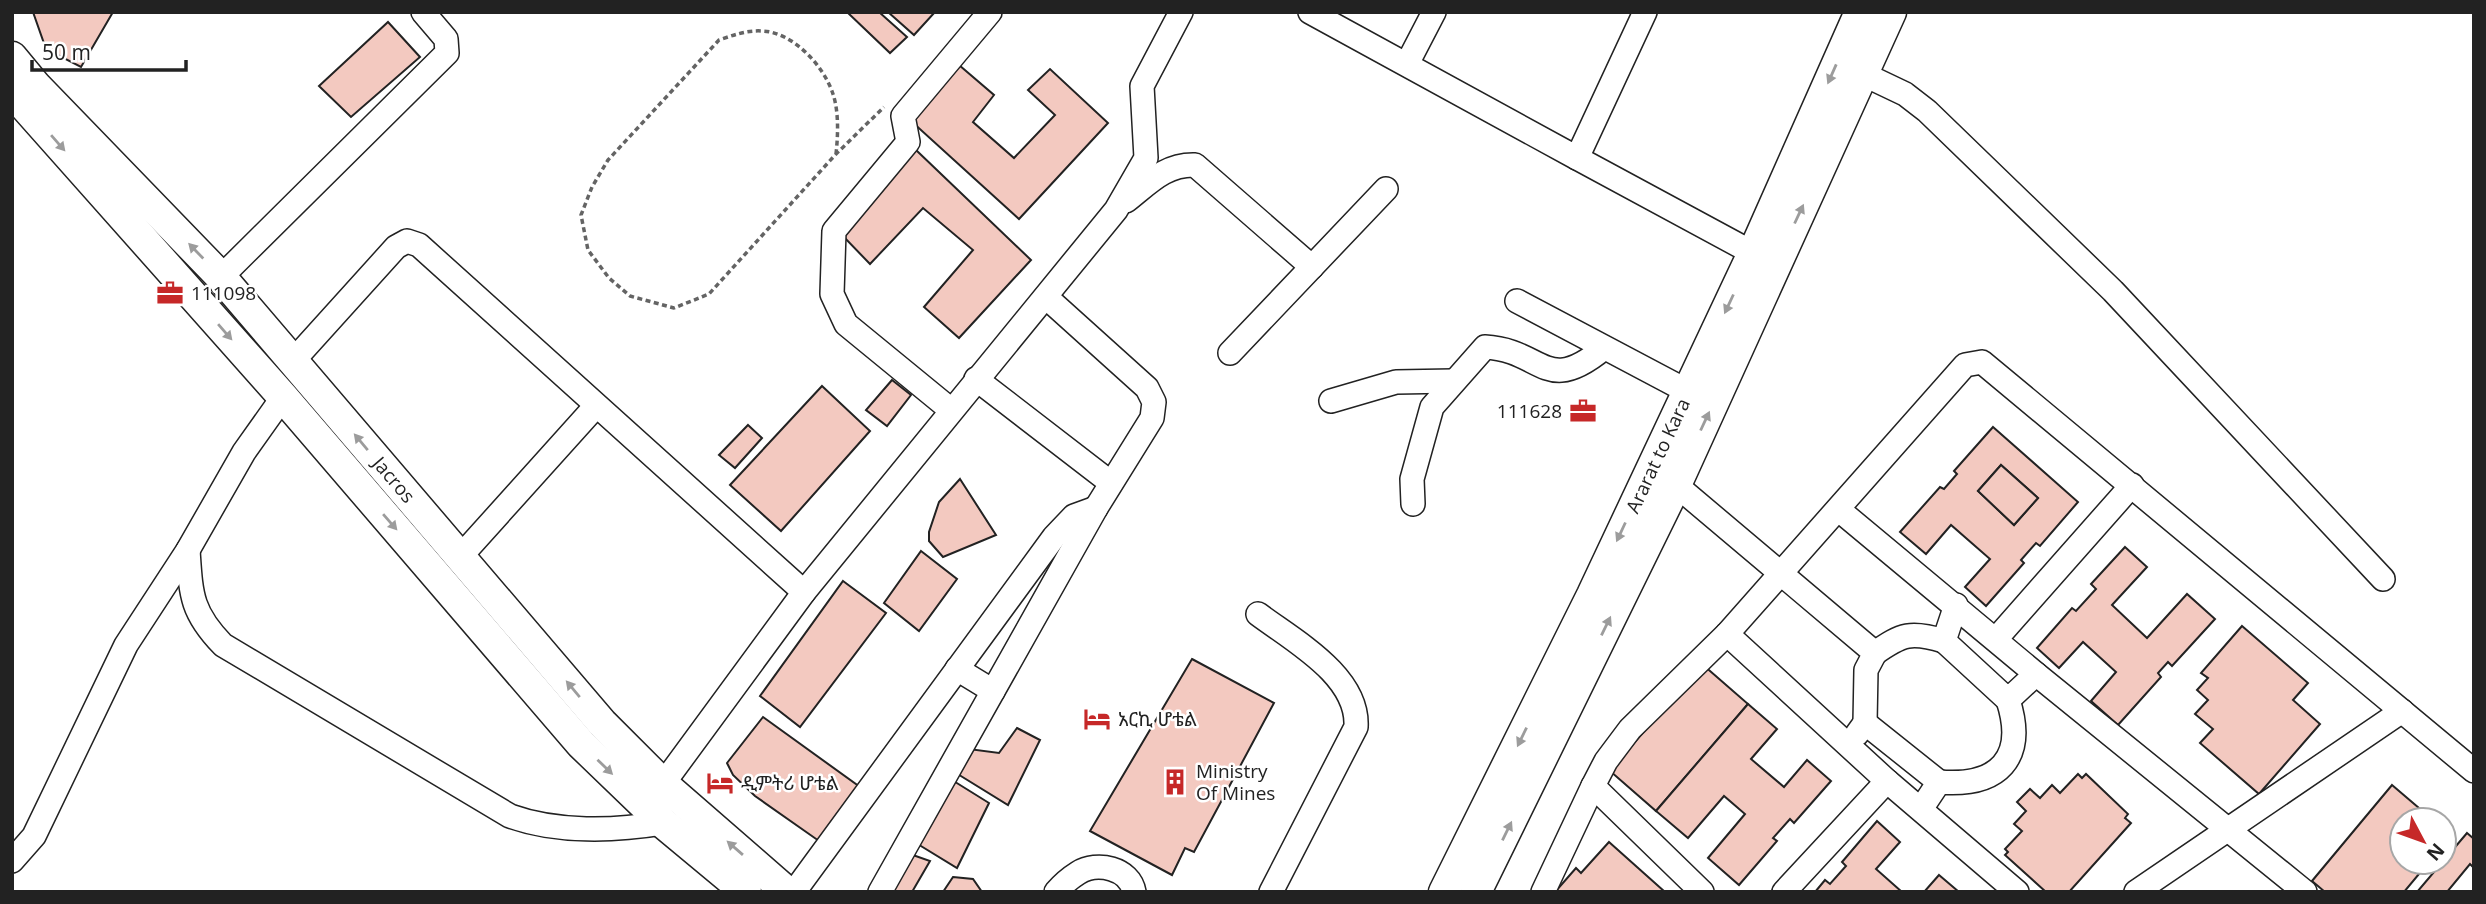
<svg xmlns="http://www.w3.org/2000/svg" width="2486" height="904" viewBox="0 0 2486 904" font-family="'Open Sans','Noto Sans Ethiopic',sans-serif">
  <style>
    .building { fill: #f3c9c0; stroke: #222; stroke-width: 2; fill-rule: evenodd }
    .lines { fill: none; stroke-linecap: round; stroke-linejoin: round }
    .minor-casing { stroke: #222; stroke-width: 26 }
    .major-casing { stroke: #222; stroke-width: 33 }
    .path { stroke: #646464; stroke-width: 3.5; stroke-dasharray: 5 3.5; stroke-linecap: butt }
    .minor { stroke: #fff; stroke-width: 23 }
    .major { stroke: #fff; stroke-width: 30 }
    .oneway { fill: #9c9c9c }
    .labels { text-anchor: middle; stroke-width: 5; stroke-linejoin: round; paint-order: stroke }
    .poi-label { font-size: 19px; fill: #222; stroke: #fff; text-anchor: start }
    .street-label { font-size: 19px; fill: #222; stroke: #fff }
  </style>
  <rect width="100%" height="100%" fill="#fff"/>
  <g class="building">
    <path d="M33 12H113L81 67 46 49Z"/>
    <path d="M847 12H879L907 37 890 53Z"/>
    <path d="M888 12H935L914 35Z"/>
    <path d="M388 22 420 57 351 117 319 86Z"/>
    <path d="M959 65 994 95 973 122 1014 158 1055 115 1028 90 1050 69 1108 123 1019 219 911 121Z"/>
    <path d="M916 150 1031 260 959 338 924 307 973 250 923 208 870 264 841 234Z"/>
    <path d="M892 380 911 395 887 426 866 410Z"/>
    <path d="M822 386 870 431 781 531 730 485Z"/>
    <path d="M748 425 762 438 735 468 719 455Z"/>
    <path d="M1993 427 2078 502 2040 546 2036 543 2021 560 2024 563 1986 606 1965 587 1990 559 1951 525 1926 554 1900 532 1940 487 1944 489 1957 474 1954 471ZM2001 465 2038 498 2014 525 1978 491Z"/>
    <path d="M2001 465 2038 498 2014 525 1978 491Z"/>
    <path d="M960 479 996 535 943 557 929 541V532L939 502Z"/>
    <path d="M2125 547 2147 567 2112 605 2147 638 2187 594 2215 619 2172 666 2168 662 2158 673 2161 677 2118 725 2091 701 2116 672 2083 642 2059 668 2037 648 2072 608 2076 611 2096 589 2091 584Z"/>
    <path d="M921 551 957 579 919 631 884 603Z"/>
    <path d="M843 581 886 613 800 727 760 696Z"/>
    <path d="M2242 626 2308 683 2293 700 2320 724 2259 794 2200 743 2213 729 2195 714 2208 700 2197 690 2208 678 2201 673Z"/>
    <path d="M1192 659 1274 703 1194 852 1185 848 1172 875 1090 831Z"/>
    <path d="M1702 664 1748 704 1656 811 1610 771Z"/>
    <path d="M1748 704 1777 729 1751 759 1784 787 1807 760 1831 781 1794 823 1790 819 1773 838 1777 841 1739 885 1708 858 1745 814 1724 796 1688 838 1656 811Z"/>
    <path d="M763 717 860 787 819 841 755 796 733 775 727 763Z"/>
    <path d="M1017 728 1040 740 1008 805 956 773 969 749 999 753Z"/>
    <path d="M2078 774 2082 778 2086 774 2128 814 2125 818 2131 823 2069 892H2046L2005 855 2008 852 2005 849 2022 831 2014 824 2026 811 2017 802 2030 789 2040 798 2052 785 2060 793Z"/>
    <path d="M952 780 989 803 957 868 916 843Z"/>
    <path d="M2392 785 2433 820H2402V862H2429L2404 892H2325L2312 881Z"/>
    <path d="M1877 821 1900 842 1876 869 1902 892H1815L1825 880 1830 884 1846 866 1842 862Z"/>
    <path d="M2467 833 2474 839V868L2470 864 2447 892H2417Z"/>
    <path d="M1609 842 1665 892H1555L1576 868 1581 873Z"/>
    <path d="M910 854 930 861 912 892H887Z"/>
    <path d="M1939 875 1959 892H1924Z"/>
    <path d="M953 877 973 879 982 892H943Z"/>
  </g>
  <g class="lines">
    <g class="minor-casing">
      <g id="minor">
        <path d="M1310 12 1577 158 1645 12"/>
        <path d="M1407 64 1434 12"/>
        <path d="M1863 74 1905 94 1927 111 2113 291 2383 579"/>
        <path d="M1577 158 1753 253"/>
        <path d="M1126 201C1148 184 1165 164 1195 165L1312 267"/>
        <path d="M221 277 447 53 446 39 423 12"/>
        <path d="M1517 301 1687 391"/>
        <path d="M1230 353 1386 189"/>
        <path d="M293 361 396 247 407 241 419 245 804 592"/>
        <path d="M976 379 1111 483"/>
        <path d="M1331 401 1396 382 1453 381"/>
        <path d="M951 410 846 324 832 294 834 231 908 142 903 116 990 12"/>
        <path d="M1663 478 1676 485 1875 653 1866 670 1865 723"/>
        <path d="M1413 504 1412 479 1432 407 1485 347C1543 350 1545 397 1604 348"/>
        <path d="M1839 510 2036 674 2305 892"/>
        <path d="M188 550C191 595 191 612 223 645L510 816C557 833 615 831 663 823"/>
        <path d="M460 557 595 407"/>
        <path d="M1956 605 1944 641 2008 700 2036 674"/>
        <path d="M1258 614C1294 641 1359 676 1356 727L1271 892"/>
        <path d="M1727 634 1887 781 2017 892"/>
        <path d="M1996 639 2132 485"/>
        <path d="M1875 653C1902 634 1911 631 1944 641"/>
        <path d="M957 669 993 691"/>
        <path d="M1857 734 1865 723 1939 782"/>
        <path d="M663 784 804 592 1116 210 1146 158 1142 86 1181 12"/>
        <path d="M1593 786 1702 892"/>
        <path d="M1921 809 1939 782C1998 787 2027 759 2008 700"/>
        <path d="M12 861 34 836 126 645 188 550 244 452 283 397"/>
        <path d="M794 892 1054 537 1074 516 1096 508"/>
        <path d="M880 892 1096 508 1152 418 1154 402 1147 388 1046 297"/>
        <path d="M1056 892C1062 885 1070 878 1078 873 1097 861 1130 868 1134 892"/>
        <path d="M1543 892 1593 786 1606 761 1630 729 1727 634 1965 365 1982 362 2474 771"/>
        <path d="M1784 892 1887 781"/>
        <path d="M2136 892 2402 711"/>
      </g>
    </g>
    <g class="major-casing">
      <g id="major">
        <path id="s1" d="M12 57 36 86 221 277 602 723 663 784 787 892"/>
        <path d="M12 92 283 397 581 744 663 823 746 892"/>
        <path id="s2" d="M1444 892 1592 595 1753 253 1860 12"/>
        <path d="M1476 892 1676 485 1891 12"/>
      </g>
    </g>
    <path class="path" d="M836 154C838 136 839 112 833 94 824 66 793 32 762 31 747 30 734 35 719 40L608 160 592 187 581 215 588 250 609 278 630 296 674 308 709 294 836 154 884 107"/>
    <use href="#minor" class="minor"/>
    <use href="#major" class="major"/>
  </g>
  <defs><path id="oneway-solid" d="M-6-.8H1V-3.2L6.5 0L1 3.2V.8H-6Z" transform="scale(1.75)"/></defs>
  <g class="oneway">
    <use href="#oneway-solid" transform="translate(1832 74) rotate(114)"/>
    <use href="#oneway-solid" transform="translate(58 143) rotate(49)"/>
    <use href="#oneway-solid" transform="translate(1799 214) rotate(-65)"/>
    <use href="#oneway-solid" transform="translate(196 251) rotate(-134)"/>
    <use href="#oneway-solid" transform="translate(1729 304) rotate(115)"/>
    <use href="#oneway-solid" transform="translate(225 332) rotate(49)"/>
    <use href="#oneway-solid" transform="translate(1705 421) rotate(-65)"/>
    <use href="#oneway-solid" transform="translate(361 442) rotate(-130)"/>
    <use href="#oneway-solid" transform="translate(390 522) rotate(49)"/>
    <use href="#oneway-solid" transform="translate(1621 532) rotate(115)"/>
    <use href="#oneway-solid" transform="translate(1606 626) rotate(-64)"/>
    <use href="#oneway-solid" transform="translate(573 689) rotate(-130)"/>
    <use href="#oneway-solid" transform="translate(1522 737) rotate(116)"/>
    <use href="#oneway-solid" transform="translate(605 767) rotate(44)"/>
    <use href="#oneway-solid" transform="translate(1507 831) rotate(-64)"/>
    <use href="#oneway-solid" transform="translate(735 848) rotate(-139)"/>
  </g>
  <defs>
    <g id="office-bare" transform="scale(2.1)"><path d="M-6-3h4V-5.5h4V-3h4V5H-6ZM-1-4.5V-3h2v-1.5ZM-6 0V1H6V0Z" fill="#c62828" stroke="#fff" stroke-width="2.5" paint-order="stroke"/></g>
    <g id="hotel-bare" transform="scale(2.1)"><path d="M-6-4.5h1.5V1H6V5H4.5V3h-9V5H-6ZM-4 0a1.8 1.8 0 1 1 3.6 0ZM.5 0V-2.5h3Q6-2.5 6 0Z" fill="#c62828" stroke="#fff" stroke-width="2.5" paint-order="stroke"/></g>
    <g id="building-bare" transform="scale(2.1)"><path d="M-4-6H4V6H1V3H-1V6H-4ZM-2.5-4.3h1.7v1.8h-1.7ZM.8-4.3h1.7v1.8H.8ZM-2.5-1h1.7V.8h-1.7ZM.8-1h1.7V.8H.8Z" fill="#c62828" stroke="#fff" stroke-width="2.5" paint-order="stroke"/></g>
  </defs>
  <g fill-rule="evenodd">
    <use href="#office-bare" x="170" y="293"/>
    <use href="#office-bare" x="1583" y="411"/>
    <use href="#hotel-bare" x="1097" y="719"/>
    <use href="#building-bare" x="1175" y="782"/>
    <use href="#hotel-bare" x="720" y="783"/>
  </g>
  <g class="labels">
    <g class="poi-label">
      <text x="191" y="300">111098</text>
      <text x="1562" y="418" text-anchor="end">111628</text>
      <text x="1118" y="726">አርኪ ሆቴል</text>
      <text x="1196" y="778">Ministry<tspan x="1196" dy="22">Of Mines</tspan></text>
      <text x="741" y="790">ዲምትሪ ሆቴል</text>
    </g>
    <g class="street-label">
      <text dy="7" stroke="none"><textPath href="#s2" startOffset="486">Ararat to Kara</textPath></text>
      <text dy="7" stroke="none"><textPath href="#s1" startOffset="570">Jacros</textPath></text>
    </g>
  </g>
  <rect width="2486" height="904" fill="none" stroke="#222222" stroke-width="28"/>
  <g transform="translate(2423 841) rotate(131)"><circle r="33" fill="#ffffff" stroke="#a7a7a7" stroke-width="2"/>
  <path d="M0-5L12 26L0 18L-12 26Z" fill="#c62828"/>
  <text y="-10" font-size="19" font-weight="bold" text-anchor="middle" fill="#222222">N</text>
  </g>
  <path d="M32 60v10h154v-10" fill="none" stroke="#222222" stroke-width="3.5"/>
  <text x="42" y="60" font-size="21" fill="#222222" stroke="#ffffff" stroke-width="5" paint-order="stroke">50 m</text>
</svg>
